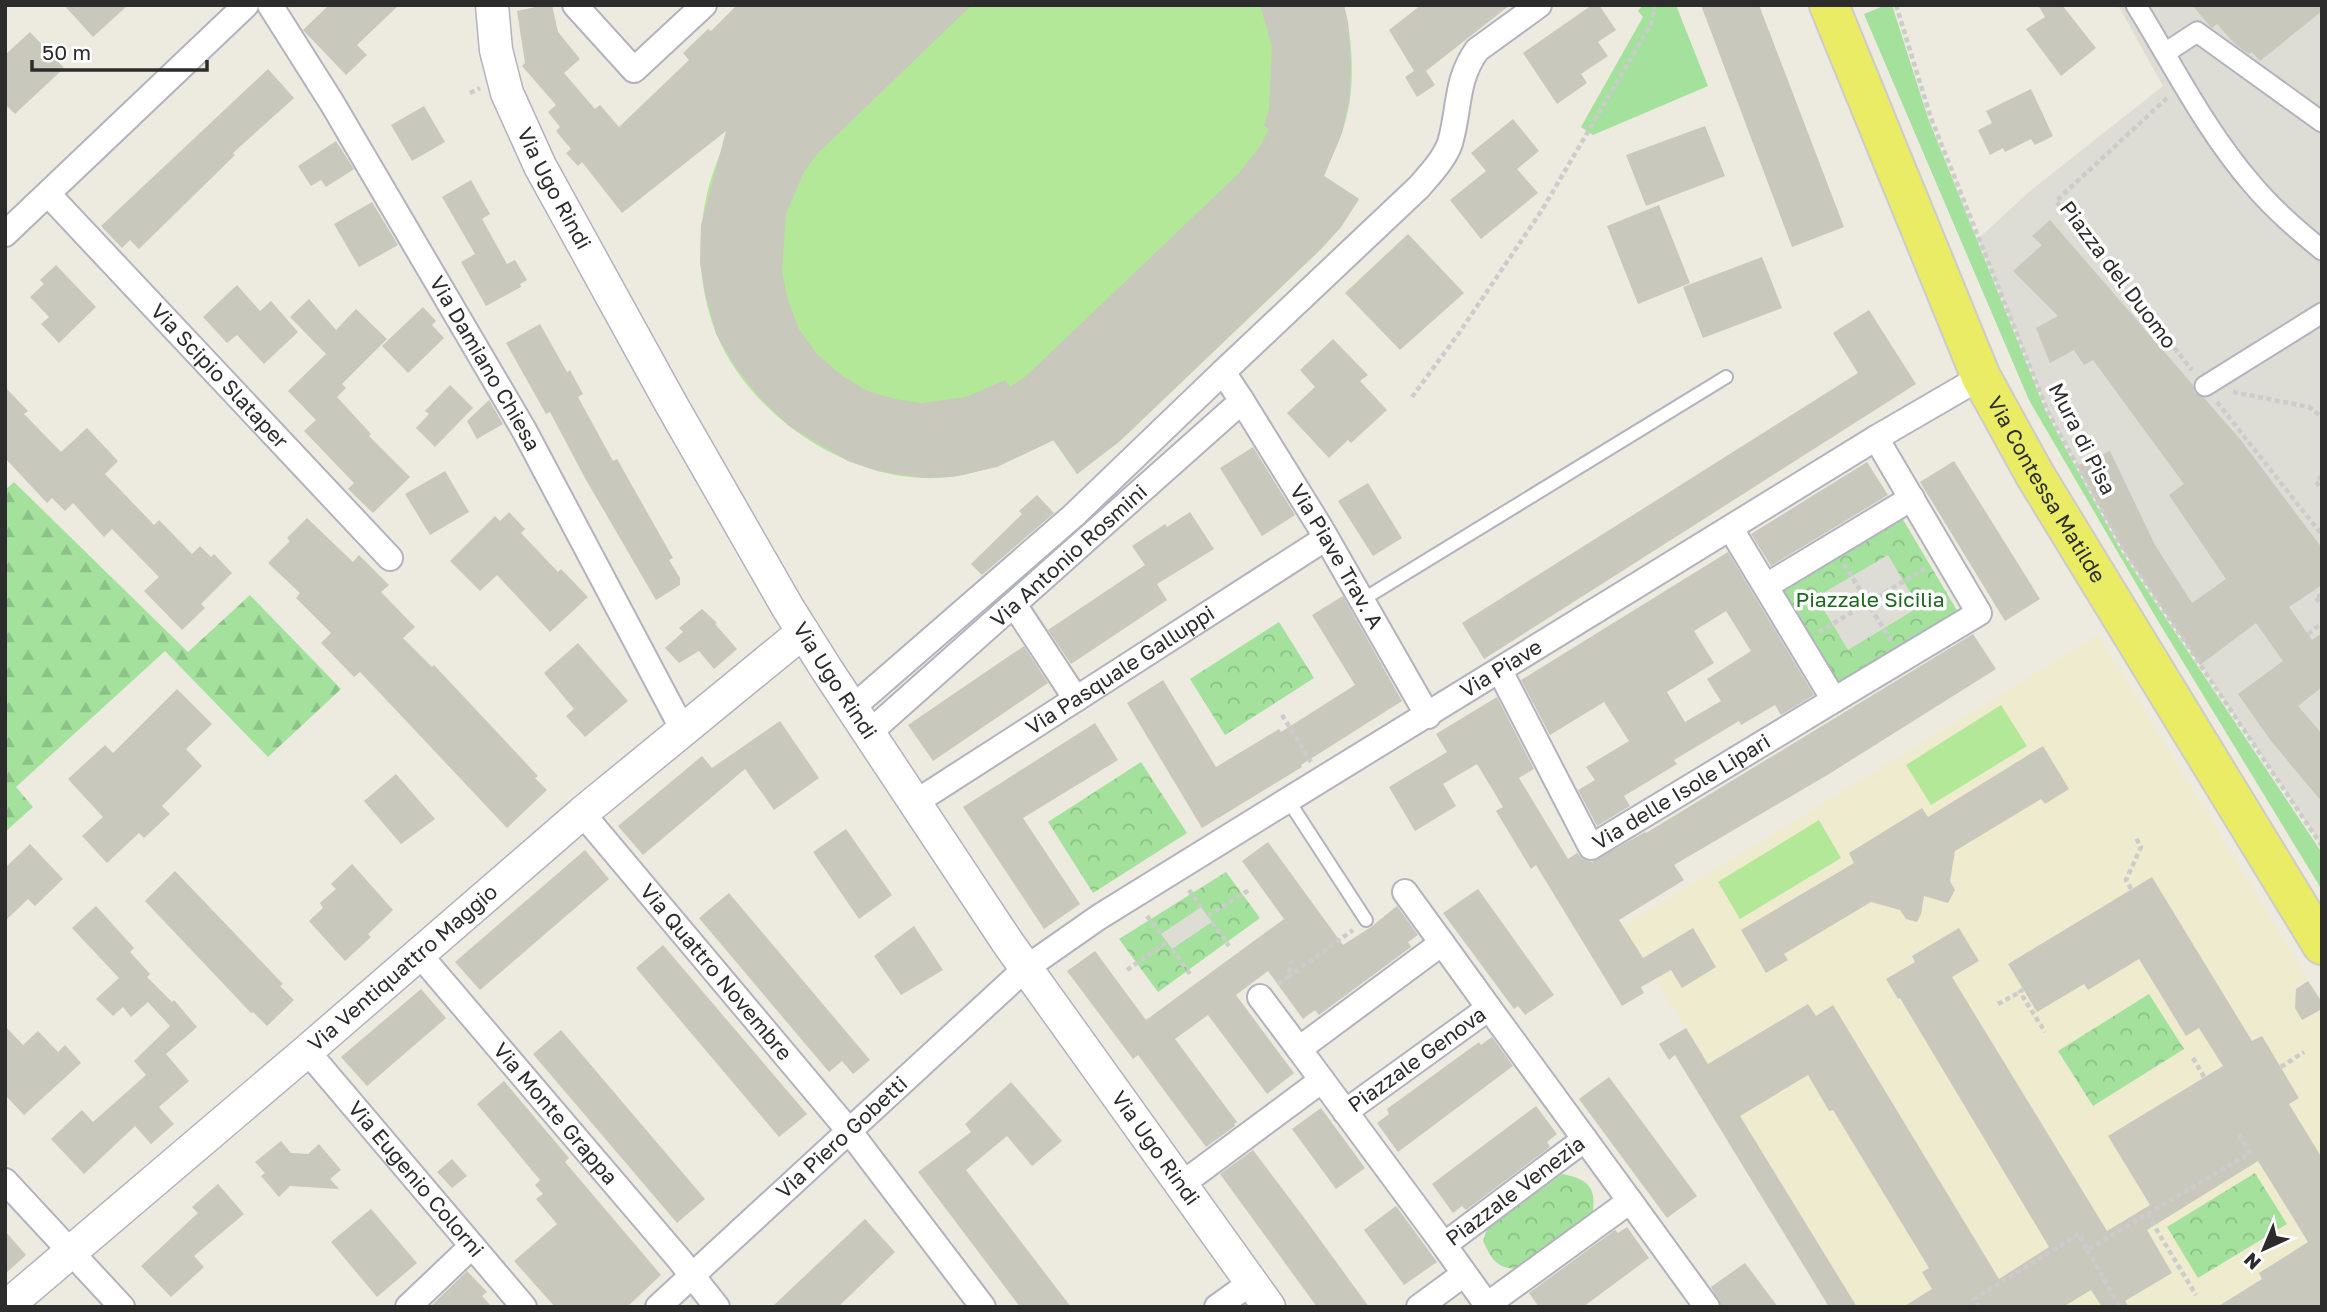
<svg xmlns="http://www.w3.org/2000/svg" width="2327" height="1312" viewBox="0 0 2327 1312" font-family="'Golos Text',sans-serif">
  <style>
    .education { fill: #eeebcf }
    .grass { fill: #a3e19d }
    .forest { fill: url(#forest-firs) }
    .park { fill: url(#park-crowns) }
    .pitch { fill: #b3e899 }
    .plaza { fill: #dddcd5 }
    .building { fill: #c9c8bd; fill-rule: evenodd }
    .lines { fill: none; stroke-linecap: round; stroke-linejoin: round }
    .service-casing { stroke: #b3b2bf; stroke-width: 16 }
    .pedestrian-casing { stroke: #b3b2bf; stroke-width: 23 }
    .minor-casing { stroke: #b3b2bf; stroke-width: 28 }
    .tertiary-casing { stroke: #b3b2bf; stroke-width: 35 }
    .primary-casing { stroke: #ccc; stroke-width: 42 }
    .path { stroke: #ccc; stroke-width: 4.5; stroke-dasharray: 5 3.5; stroke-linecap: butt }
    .service { stroke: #fff; stroke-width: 12 }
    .pedestrian { stroke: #fff; stroke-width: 19 }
    .minor { stroke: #fff; stroke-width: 24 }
    .tertiary { stroke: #fff; stroke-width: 32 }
    .primary { stroke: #e9ec64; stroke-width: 38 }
    .labels { text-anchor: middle; stroke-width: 7; stroke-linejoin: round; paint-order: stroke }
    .street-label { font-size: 21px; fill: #2c2c2c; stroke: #fff }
    .park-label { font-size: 21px; fill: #1d6721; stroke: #fff }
  </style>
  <defs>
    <pattern id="forest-firs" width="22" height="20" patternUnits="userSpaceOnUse" patternTransform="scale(1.75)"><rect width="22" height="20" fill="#a3e19d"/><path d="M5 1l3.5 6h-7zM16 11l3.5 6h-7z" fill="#8cc187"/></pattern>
    <pattern id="park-crowns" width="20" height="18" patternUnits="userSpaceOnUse" patternTransform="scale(1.75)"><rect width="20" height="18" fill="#a3e19d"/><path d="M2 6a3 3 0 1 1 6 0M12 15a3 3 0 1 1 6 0" fill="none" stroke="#8cc187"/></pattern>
  </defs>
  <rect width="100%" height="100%" fill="#edeadf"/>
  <path class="education" d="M2098 635 2320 999 2318 1011 2322 1017V1307H1857L1623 926Z"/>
  <g class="grass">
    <path d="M1643 5H1676L1708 86 1593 135 1581 127 1643 17 1638 11Z"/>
    <path d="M1886 5H1892L1928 118 2046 412 2121 551 2322 853V890L2155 616 2029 400 1864 14Z"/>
  </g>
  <path class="forest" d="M14 482 188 652 250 595 341 689 268 757 165 651 16 787 33 807 5 832V490Z"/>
  <g class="park">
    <path d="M1902 518 1958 612 1839 683 1782 589Z"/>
    <path d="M1279 622 1314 678 1225 735 1190 679Z"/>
    <path d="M1141 762 1187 833 1093 893 1048 822Z"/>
    <path d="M1226 872 1260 918 1158 992 1119 939Z"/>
    <path d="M2149 994 2184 1049 2093 1106 2058 1051Z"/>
    <path d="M2255 1173 2287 1224 2198 1278 2167 1227Z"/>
    <path d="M1562 1174C1590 1179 1597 1189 1592 1216L1518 1269C1496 1268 1492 1260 1483 1241L1487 1229Z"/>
  </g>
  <g class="pitch">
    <path d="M857 5H1344C1354 46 1356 96 1341 135 1336 149 1329 162 1324 176L1359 199 1341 227 1321 249 1120 441 1077 474 1053 440C1010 461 973 480 923 478 839 475 748 412 716 333 695 280 696 220 715 167 719 157 724 143 731 134 743 119 759 106 772 92 800 63 829 34 857 5Z"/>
    <path d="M2001 705 2027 746 1931 805 1906 765Z"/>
    <path d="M1819 820 1841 858 1740 919 1718 882Z"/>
  </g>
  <g class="plaza">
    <path d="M2118 5H2322V846L2123 550 2048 412 1978 239 2030 191 2163 86Z"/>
    <path d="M1888 555 1919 607 1848 650 1816 597Z"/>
    <path d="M1201 907 1212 922 1172 949 1161 934Z"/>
  </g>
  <g class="building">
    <path d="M64 5H128L93 37Z"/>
    <path d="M329 5H399L357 45 367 55 346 75 303 30Z"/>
    <path d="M545 5H552L558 32 580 59 564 73 595 109 600 105 619 127 689 60 683 53 708 29 711 31 737 5H972L817 154 804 172 786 214 782 272 788 300 799 329 817 354 844 377 868 391 895 399 921 403 966 397 1005 380 1010 387 1026 376 1237 175 1258 149 1269 129 1264 126 1269 108 1272 47 1260 5H1344L1348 22 1351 61 1350 96 1342 133 1324 176 1359 199 1341 227 1321 249 1120 441 1077 474 1054 440 997 467 952 477 924 478 878 471 848 461 789 426 760 398 736 368 716 334 705 293 700 263 701 225 726 131 622 213 582 162 578 166 566 153 571 149 556 131 560 127 548 112 556 105 522 66 525 63 517 11Z"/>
    <path d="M1421 5H1510L1426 71 1435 85 1417 97 1405 77 1414 71 1389 30Z"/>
    <path d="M1592 5H1599L1616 30 1598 42 1608 56 1581 74 1587 83 1557 104 1523 53Z"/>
    <path d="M1701 5H1759L1844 227 1792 247Z"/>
    <path d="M2038 5H2062L2096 48 2061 76 2026 29 2045 17Z"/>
    <path d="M2192 5H2322V11L2260 61 2252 52 2249 54 2236 45 2217 24 2212 28 2209 25Z"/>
    <path d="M30 32 64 68 15 114 5 104V55Z"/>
    <path d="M268 69 294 98 233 153 235 155 139 249 130 240 122 248 101 226Z"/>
    <path d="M2031 89 2053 136 2035 145 2031 139 2005 152 2003 148 1990 155 1978 130 1992 123 1986 111Z"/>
    <path d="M424 106 445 142 412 161 391 125Z"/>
    <path d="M1513 119 1539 151 1517 169 1538 193 1481 239 1450 200 1486 171 1471 153Z"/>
    <path d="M1705 126 1725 176 1646 206 1626 155Z"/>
    <path d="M336 141 354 169 326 187 321 180 311 186 298 166Z"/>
    <path d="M471 180 490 214 482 219 507 264 515 260 527 280 520 284 521 287 486 306 461 262 475 254 442 197Z"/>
    <path d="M372 202 398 245 359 267 334 224Z"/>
    <path d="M1659 205 1690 283 1638 304 1607 226Z"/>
    <path d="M2050 220 2193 385 2195 393 2204 398 2240 439 2322 548V585L2289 607 2312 640 2322 633V687L2298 706 2322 734V802L2271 741 2238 694 2283 661 2256 623 2200 665 2123 550 2077 466 2110 451 2155 545 2192 603 2226 579 2169 495 2184 484 2093 360 2084 365 2074 350 2050 363 2036 328 2058 316 2013 271 2042 245 2032 236Z"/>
    <path d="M1408 234 1464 293 1400 350 1345 293Z"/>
    <path d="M1762 257 1782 308 1703 338 1683 287Z"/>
    <path d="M56 265 96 307 59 343 41 324 49 317 30 297 44 284 40 280Z"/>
    <path d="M237 285 260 311 271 301 298 332 264 364 237 335 227 343 203 317Z"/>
    <path d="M309 299 336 330 356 309 387 339 342 384 346 388 337 397 371 434 369 436 410 477 373 513 348 489 354 483 304 431 316 420 288 391 326 354 290 317Z"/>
    <path d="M423 307 436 321 432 325 444 338 408 373 382 346Z"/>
    <path d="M1869 310 1916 384 1484 659 1462 623 1858 373 1833 333Z"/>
    <path d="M540 324 567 372 570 370 583 394 578 397 613 461 617 459 673 558 669 560 680 578V585L656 600 585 478 550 412 546 414 506 343Z"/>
    <path d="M1333 339 1368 375 1360 381 1387 410 1351 443 1348 440 1329 458 1287 413 1315 387 1300 370Z"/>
    <path d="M450 385 473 408 435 447 416 428 429 414 425 411Z"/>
    <path d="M5 387 28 411 24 414 61 452 87 428 118 461 105 474 154 525 159 520 192 554 200 546 211 557 214 554 232 573 201 604 205 608 182 630 144 591 159 577 112 529 104 537 73 503 65 511 52 498 47 503 5 458Z"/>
    <path d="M489 400 503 424 477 439 467 421Z"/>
    <path d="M1253 447 1295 515 1262 536 1220 468Z"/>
    <path d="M1954 461 2040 599 2005 621 1920 482Z"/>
    <path d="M1867 462 1888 495 1771 566 1751 534Z"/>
    <path d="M445 471 469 512 430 535 405 494Z"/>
    <path d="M1368 483 1402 538 1373 556 1338 501Z"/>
    <path d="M1037 495 1054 513 982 575 971 564 1022 514 1019 511Z"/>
    <path d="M509 512 525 529 521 533 558 572 561 569 588 597 550 632 497 575 480 591 450 561 495 516 500 521Z"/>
    <path d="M1190 512 1214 549 1157 584 1167 600 1071 664 1048 630 1145 565 1132 546 1165 524 1167 527Z"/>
    <path d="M307 518 353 562 359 555 389 585 381 592 415 627 403 638 432 667 434 665 538 776 535 778 547 790 507 828 360 672 354 677 321 643 331 633 296 598 300 593 268 563 290 541 287 538Z"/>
    <path d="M1728 552 1814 695 1781 715 1775 705 1741 725 1739 721 1674 760 1677 764 1624 796 1630 806 1597 826 1578 790 1595 780 1586 767 1629 741 1604 702 1550 735 1521 680ZM1726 611 1751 651 1707 679 1721 701 1685 722 1667 692 1714 663 1694 631Z"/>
    <path d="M1343 596 1402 701 1301 765 1302 767 1202 828 1127 703 1163 680 1216 767 1279 729 1281 732 1355 685 1312 615Z"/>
    <path d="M702 609 717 623 715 624 737 649 714 669 699 651 679 663 665 648 683 632 679 628Z"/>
    <path d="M1973 634 1996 669 1829 774 1674 865 1684 880 1619 920 1643 958 1693 928 1716 967 1682 988 1671 970 1641 987 1644 993 1622 1006 1536 865 1531 869 1496 811 1503 807 1477 764 1443 784 1456 806 1415 831 1389 787 1447 752 1436 734 1497 697 1534 769 1519 778 1568 859 1577 853 1583 859 1592 862 1645 832 1646 833Z"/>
    <path d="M578 643 628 701 585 737 566 716 574 709 544 673Z"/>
    <path d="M1024 646 1048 683 933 761 908 725Z"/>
    <path d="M177 689 212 724 186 749 202 766 162 806 170 814 144 838 139 833 107 863 82 836 103 817 68 779 105 745 113 753Z"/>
    <path d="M780 721 819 778 774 810 745 769 643 855 618 826 702 756 712 768Z"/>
    <path d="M1095 723 1118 760 1023 818 1080 904 1044 929 963 807Z"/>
    <path d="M2043 746 2069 789 2045 804 2041 799 1955 851 1950 881 1955 890 1948 903 1924 896 1921 914 1917 922 1906 919 1900 910 1871 902 1784 954 1788 960 1766 973 1741 930 1854 863 1849 853 1922 808 1928 817Z"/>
    <path d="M396 774 435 819 401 844 364 801Z"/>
    <path d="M846 829 892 895 859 919 813 852Z"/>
    <path d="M1268 842 1343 945 1371 927 1397 906 1418 935 1408 942 1411 947 1319 1015 1315 1010 1303 1019 1268 971 1236 995 1294 1073 1267 1094 1208 1015 1175 1039 1237 1122 1234 1124 1235 1126 1206 1147 1138 1055 1133 1059 1067 971 1095 951 1146 1020 1284 919 1242 861Z"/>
    <path d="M30 844 63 879 35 906 28 899 5 921V868Z"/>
    <path d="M585 850 609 879 480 990 455 962Z"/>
    <path d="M352 864 393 910 368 934 371 937 345 961 309 921 323 908 320 903 336 889 331 884Z"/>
    <path d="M175 871 283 984 280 986 294 1000 267 1026 253 1012 251 1013 145 901Z"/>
    <path d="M2152 877 2252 1041 2262 1036 2299 1098 2289 1104 2322 1158V1307H2217L2262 1279 2259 1273 2308 1242 2258 1161 2147 1230 2172 1273 2125 1301 2129 1307H2102L2091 1290 2063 1307H1903L1932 1289 1922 1272 1929 1268 1833 1110 1829 1111 1808 1075 1740 1116 1857 1307H1829L1675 1055 1669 1060 1659 1044 1686 1028 1708 1064 1808 1004 1816 1016 1833 1005 1999 1279 2049 1247 1900 998 1898 999 1886 979 1915 962 1912 956 1959 928 1979 961 1952 977 2107 1231 2150 1205 2108 1136 2223 1066 2199 1028 2186 1036 2139 959 2088 990 2084 984 2037 1012 2008 964Z"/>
    <path d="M1478 889 1554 995 1525 1015 1518 1006 1514 1009 1443 913Z"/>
    <path d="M729 893 870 1060 853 1074 842 1061 829 1072 699 918Z"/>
    <path d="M96 906 134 948 130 952 150 974 147 977 172 1002 174 1000 197 1027 166 1054 189 1081 159 1107 174 1124 151 1144 135 1126 84 1174 51 1139 82 1110 93 1122 146 1075 134 1061 170 1026 148 1002 131 1017 123 1007 113 1016 96 999 119 978 72 928Z"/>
    <path d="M914 926 943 970 901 995 874 956Z"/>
    <path d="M663 945 807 1114 779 1137 636 968Z"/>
    <path d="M2308 981 2320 999V1010L2302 1020 2295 1008 2296 989Z"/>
    <path d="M421 989 446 1018 367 1086 341 1057Z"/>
    <path d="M5 1026 23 1045 38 1031 58 1052 65 1045 81 1063 24 1115 5 1095Z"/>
    <path d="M561 1030 705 1199 677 1223 533 1054Z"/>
    <path d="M1492 1037 1513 1066 1398 1152 1377 1123 1389 1114 1387 1109 1479 1042 1481 1045Z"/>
    <path d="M1609 1077 1697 1196 1667 1218 1579 1099Z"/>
    <path d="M504 1081 569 1158 565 1162 661 1275 627 1307H555L514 1261 557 1224 536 1199 543 1194 535 1185 540 1180 477 1104Z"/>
    <path d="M1011 1082 1062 1141 1032 1166 1007 1136 966 1170 1071 1307H1020L918 1172 971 1132 965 1124Z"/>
    <path d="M1536 1106 1557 1134 1547 1142 1550 1147 1466 1210 1462 1206 1453 1213 1432 1184Z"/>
    <path d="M1321 1108 1365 1168 1336 1189 1292 1129Z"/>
    <path d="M281 1141 291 1153 308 1154 319 1144 341 1170 330 1179 339 1189 290 1186 279 1197 261 1176 265 1173 255 1162Z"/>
    <path d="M1253 1150 1305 1219 1369 1307H1317L1220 1174Z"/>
    <path d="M452 1159 467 1176 452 1188 437 1172Z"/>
    <path d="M218 1184 244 1214 194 1256 204 1267 171 1297 141 1266 198 1213 192 1207Z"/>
    <path d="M1396 1206 1437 1262 1404 1285 1364 1230Z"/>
    <path d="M371 1209 417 1263 377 1297 331 1242Z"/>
    <path d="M865 1219 895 1252 838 1307H772Z"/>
    <path d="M1627 1227 1649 1258 1583 1307H1539L1529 1293 1615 1230 1618 1233Z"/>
    <path d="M5 1231 26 1255 5 1274Z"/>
    <path d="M1745 1263 1778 1307H1722L1711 1287Z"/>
    <path d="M467 1271 487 1292 482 1296 492 1307H430Z"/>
  </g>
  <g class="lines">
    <g class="service-casing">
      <g id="service">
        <path d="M1362 600 1726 377"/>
        <path d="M1288 800 1366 920"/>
      </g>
    </g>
    <g class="pedestrian-casing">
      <g id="pedestrian">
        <path d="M2136 5C2173 65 2206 131 2252 184 2272 208 2297 230 2322 250"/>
        <path d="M2165 53 2197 32 2322 122"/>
        <path d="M2205 386 2322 313"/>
      </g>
    </g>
    <g class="minor-casing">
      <g id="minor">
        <path id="s1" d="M270 5 332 103 524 430 683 730"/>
        <path d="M575 5 634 70 704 5"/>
        <path id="s2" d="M48 194 390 558"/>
        <path d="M5 234 246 5"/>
        <path d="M1223 372 1419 187C1430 174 1444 160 1450 143 1460 109 1455 81 1477 50L1539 5"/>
        <path id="s3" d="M1242 401 1320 527 1428 716"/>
        <path d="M1731 529 1834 700 1979 613 1876 438"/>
        <path d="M1766 586 1912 498"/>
        <path d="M1015 606 1076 699"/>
        <path id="s4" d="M1500 671 1591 847 1834 700"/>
        <path d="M852 708 1073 516 1223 372 1242 401 869 733"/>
        <path id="s5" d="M916 802 1326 538"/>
        <path id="s6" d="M582 813 850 1132 983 1307"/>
        <path d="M1405 892 1442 943"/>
        <path id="s7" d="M419 954 679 1259 717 1307"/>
        <path d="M1260 997 1299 1049"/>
        <path id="s8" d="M1489 1008 1630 1201 1487 1305 1444 1245 1585 1139"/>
        <path id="s9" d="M307 1051 524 1307"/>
        <path id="s10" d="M1345 1112 1489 1008 1442 943 1299 1049 1444 1245"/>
        <path d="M5 1181 122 1307"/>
        <path d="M1182 1184 1322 1080"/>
        <path d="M1630 1201 1707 1307"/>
        <path d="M408 1307 472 1246"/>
        <path id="s11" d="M658 1307 1026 968 1099 917 1288 800 1876 438 1981 377"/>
        <path d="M1217 1307 1252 1282"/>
        <path d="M1419 1307 1464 1274"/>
      </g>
    </g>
    <g class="tertiary-casing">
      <g id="tertiary">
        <path id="s12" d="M492 5 496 50 507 93 540 166 670 402 788 608 827 670 1008 943 1269 1307"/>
        <path id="s13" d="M6 1307 307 1051 582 813 803 632"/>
      </g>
    </g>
    <g class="primary-casing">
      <g id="primary">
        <path id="s14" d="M1829 5 1981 377 2035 475 2322 945"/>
      </g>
    </g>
    <g class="path">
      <path d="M1896 5 1931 118 2048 412 2123 550 2322 846"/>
      <path d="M470 93 480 88"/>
      <path d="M2167 98 2056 201 2192 370"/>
      <path d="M2233 392 2309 407 2322 417"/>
      <path d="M1412 397 1459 333 1542 210 1651 24 1655 5"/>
      <path d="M2217 402 2322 535"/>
      <path d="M2322 476 2316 482 2322 488"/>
      <path d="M1844 564 1891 641"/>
      <path d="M2322 595 2315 597 2322 605"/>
      <path d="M1819 632 1926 568"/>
      <path d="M2308 634 2322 623"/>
      <path d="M1282 715 1311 762"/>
      <path d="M2131 889 2126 880 2141 847 2136 838"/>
      <path d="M1189 890 1201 907"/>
      <path d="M1147 916 1161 934"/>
      <path d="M1208 916 1249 890"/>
      <path d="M1212 922 1229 946"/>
      <path d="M1172 949 1190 974"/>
      <path d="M1127 970 1167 942"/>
      <path d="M1288 977 1353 930"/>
      <path d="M1278 984 1288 977 1292 960"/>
      <path d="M2023 989 2020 992 2045 1032"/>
      <path d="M1998 1004 2020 992"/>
      <path d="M2193 1058 2204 1077"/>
      <path d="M2281 1067 2304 1052"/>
      <path d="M2147 1214 2196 1295"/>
      <path d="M2087 1250 2120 1307"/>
      <path d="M1979 1307 1974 1299 2079 1234 2087 1250 2250 1153 2237 1132"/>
    </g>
    <use href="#service" class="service"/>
    <use href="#pedestrian" class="pedestrian"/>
    <use href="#minor" class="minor"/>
    <use href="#tertiary" class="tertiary"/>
    <use href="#primary" class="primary"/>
  </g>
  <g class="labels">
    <g class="street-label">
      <text dy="7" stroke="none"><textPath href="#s12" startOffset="196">Via Ugo Rindi</textPath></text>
      <text transform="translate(2118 275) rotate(53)" y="7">Piazza del Duomo</text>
      <text dy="7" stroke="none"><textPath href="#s1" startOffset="418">Via Damiano Chiesa</textPath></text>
      <text dy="7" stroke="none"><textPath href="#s2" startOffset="250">Via Scipio Slataper</textPath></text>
      <text transform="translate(2082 439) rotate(63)" y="7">Mura di Pisa</text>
      <text dy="7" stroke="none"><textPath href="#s14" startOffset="532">Via Contessa Matilde</textPath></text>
      <text transform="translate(1069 556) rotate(-42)" y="7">Via Antonio Rosmini</text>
      <text dy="7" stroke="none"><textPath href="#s3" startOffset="182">Via Piave Trav. A</textPath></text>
      <text dy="7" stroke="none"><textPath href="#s5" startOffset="243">Via Pasquale Galluppi</textPath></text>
      <text dy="7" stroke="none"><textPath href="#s11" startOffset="1062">Via Piave</textPath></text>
      <text dy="7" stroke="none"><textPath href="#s12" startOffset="763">Via Ugo Rindi</textPath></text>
      <text dy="7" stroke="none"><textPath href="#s4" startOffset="304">Via delle Isole Lipari</textPath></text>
      <text dy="7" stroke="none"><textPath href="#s13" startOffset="522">Via Ventiquattro Maggio</textPath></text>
      <text dy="7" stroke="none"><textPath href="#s6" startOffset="208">Via Quattro Novembre</textPath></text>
      <text dy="7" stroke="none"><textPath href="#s10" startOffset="89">Piazzale Genova</textPath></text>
      <text dy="7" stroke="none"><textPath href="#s7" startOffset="210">Via Monte Grappa</textPath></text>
      <text dy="7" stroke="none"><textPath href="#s11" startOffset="250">Via Piero Gobetti</textPath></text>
      <text dy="7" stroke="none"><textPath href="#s12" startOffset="1330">Via Ugo Rindi</textPath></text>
      <text dy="7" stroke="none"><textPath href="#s9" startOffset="168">Via Eugenio Colorni</textPath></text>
      <text dy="7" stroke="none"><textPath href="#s8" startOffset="579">Piazzale Venezia</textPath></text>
    </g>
    <g class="park-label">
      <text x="1870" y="607">Piazzale Sicilia</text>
    </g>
  </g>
  <rect width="2327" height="1312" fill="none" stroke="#2c2c2c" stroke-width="14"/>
  <g transform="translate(2264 1249) rotate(224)" stroke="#ffffff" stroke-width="5" paint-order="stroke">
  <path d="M0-5L12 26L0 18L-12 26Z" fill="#2c2c2c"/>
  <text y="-10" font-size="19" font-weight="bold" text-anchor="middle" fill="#2c2c2c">N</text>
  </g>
  <path d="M32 60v10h175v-10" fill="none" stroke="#2c2c2c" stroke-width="3.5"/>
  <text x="42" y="60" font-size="21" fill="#2c2c2c" stroke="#ffffff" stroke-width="5" paint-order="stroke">50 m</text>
</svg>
